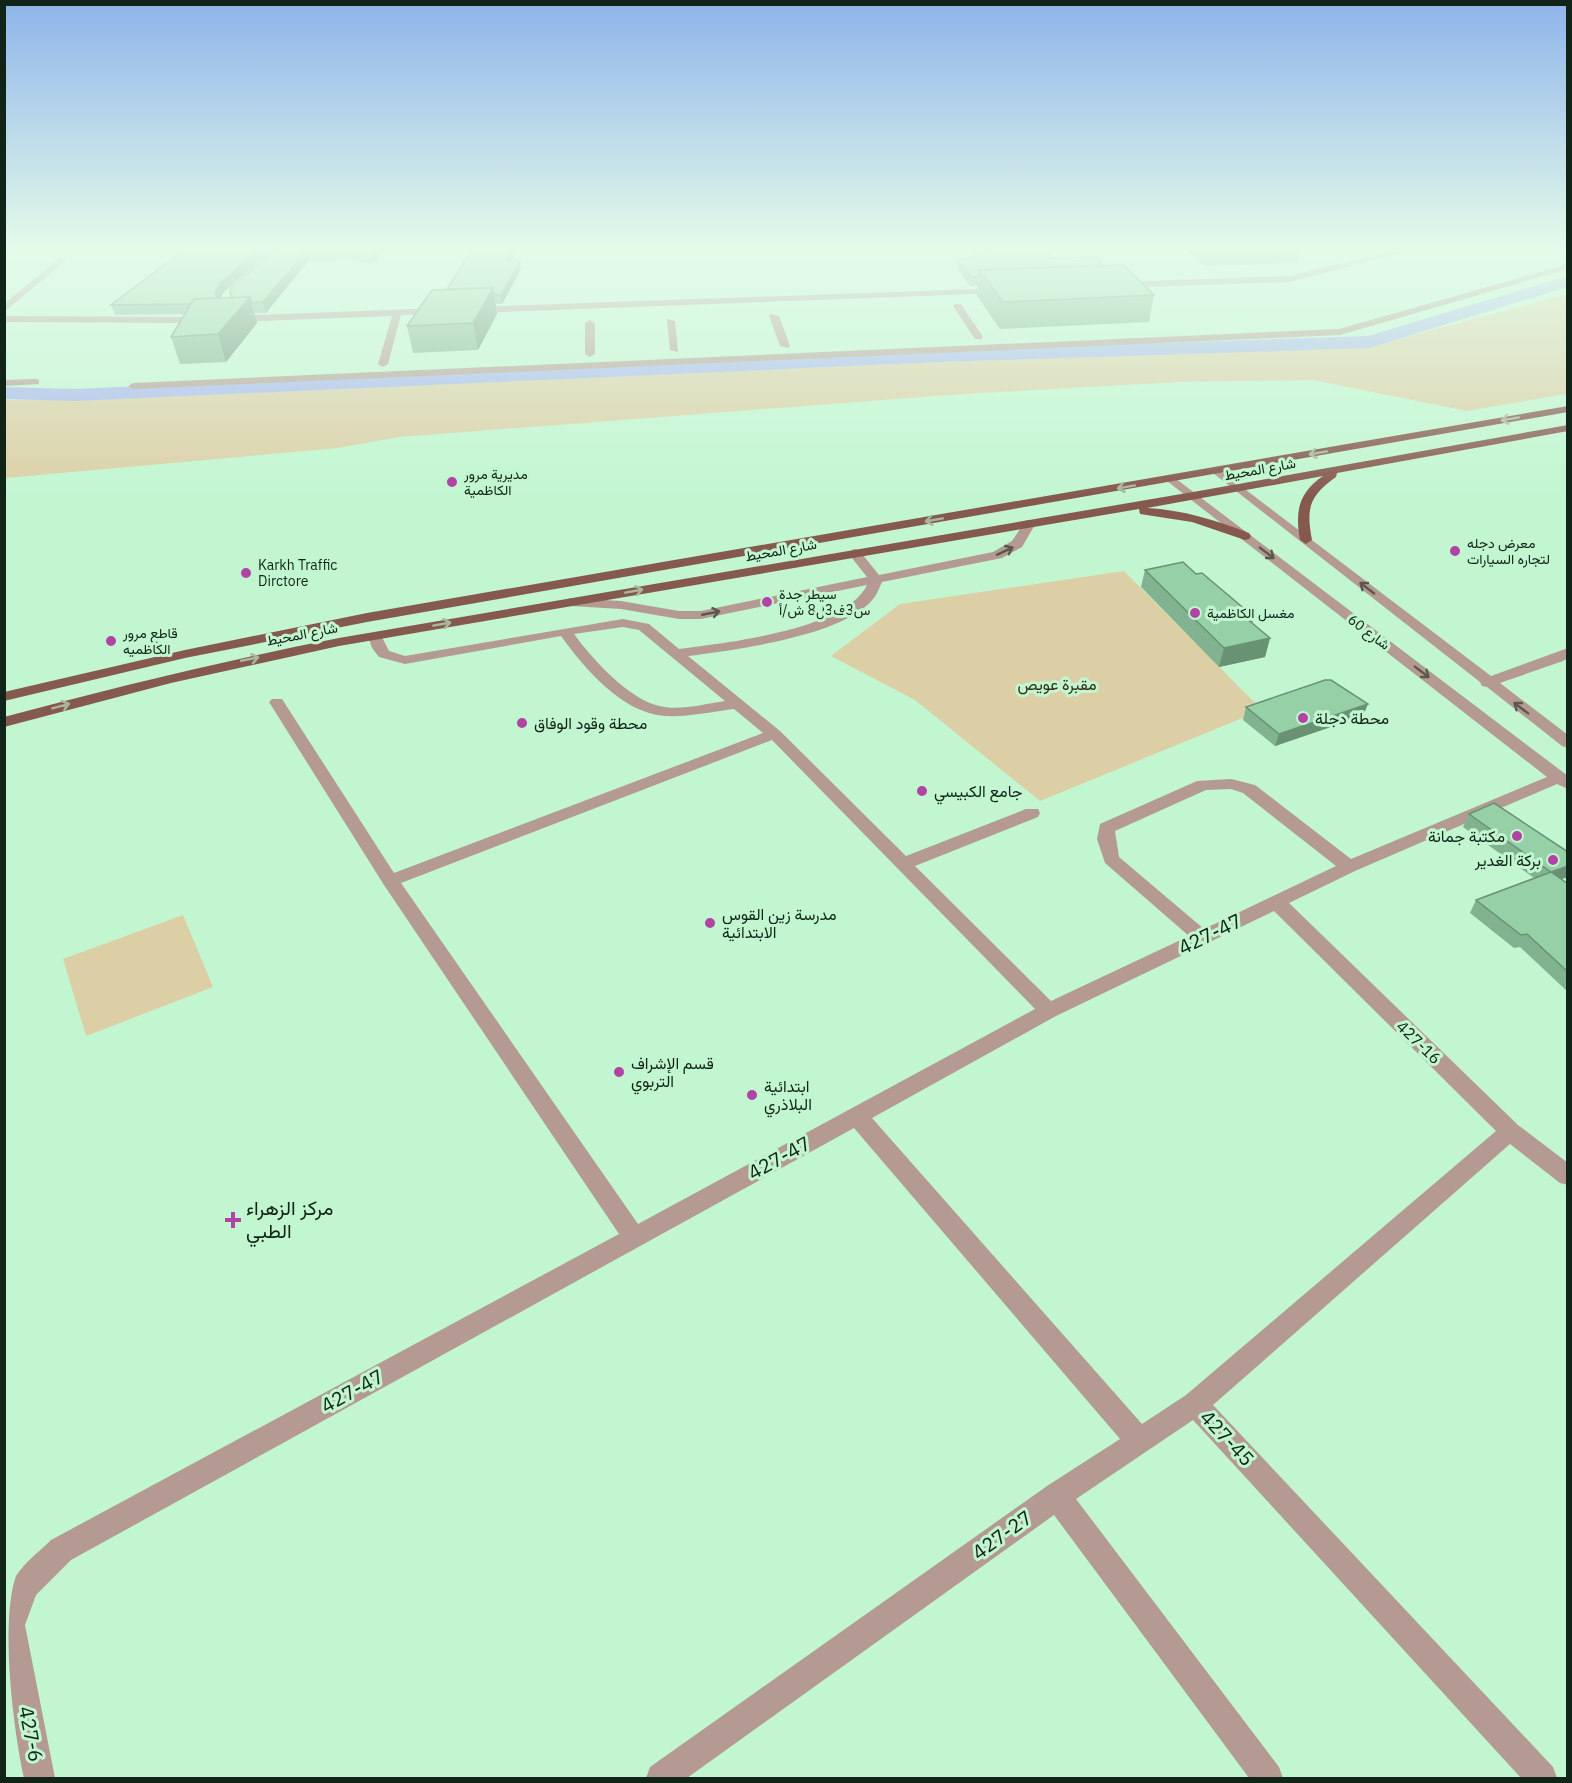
<svg xmlns="http://www.w3.org/2000/svg" width="1572" height="1783" viewBox="0 0 1572 1783" font-family="'IBM Plex Sans',Vazirmatn,sans-serif">
  <style>
    .green { fill: #dccfa6 }
    .lines { fill: none; stroke-linecap: round; stroke-linejoin: round }
    .canal { fill: #a7b5ee; fill-rule: evenodd }
    .minor { fill: #b49a93; fill-rule: evenodd }
    .major { fill: #86594f; fill-rule: evenodd }
    .wall { fill: #81b390 }
    .shaded-wall { fill: #699275 }
    .building { fill: #96d0a7; stroke: #699275; stroke-width: 1.5 }
    .oneway { stroke: #aab79d }
    .oneway2 { stroke: #5a594f }
    .poi-dot { fill: #b144a2; stroke: #c2f6d1; stroke-width: 2 }
    .labels { text-anchor: middle; stroke-width: 6; stroke-linejoin: round; paint-order: stroke }
    .far-street-label { font-size: 14px; fill: #102417; stroke: #c2f6d1 }
    .far-poi-label { font-size: 14px; fill: #102417; stroke: #c2f6d1; text-anchor: start }
    .park-label { font-size: 16px; fill: #352d10; stroke: #c2f6d1 }
    .poi-label { font-size: 16px; fill: #102417; stroke: #c2f6d1; text-anchor: start }
    .street-label { font-size: 16px; fill: #102417; stroke: #c2f6d1 }
    .near-street-label { font-size: 20px; fill: #102417; stroke: #c2f6d1 }
    .near-poi-label { font-size: 20px; fill: #102417; stroke: #c2f6d1; text-anchor: start }
  </style>
  <rect width="100%" height="100%" fill="#c2f6d1"/>
  <g class="green">
    <path d="M1567 294V394L1467 411 1313 380 1179 382 962 394 399 437 338 448 5 478V400H92L915 363 1372 346Z"/>
    <path d="M1124 571 1262 710 1040 801 915 700 831 656 900 604Z"/>
    <path d="M183 915 213 987 86 1036 63 959Z"/>
  </g>
  <g class="lines">
    <path class="canal" d="M1568 276V287L1369 348 939 362 76 401 4 399V387L76 389 939 350 1368 336Z"/>
    <g class="minor">
      <path d="M1414 246H1428L1289 282 1119 288 1115 285 1119 282 1289 276Z"/>
      <path d="M61 257 68 259 4 312V304Z"/>
      <path d="M1568 264V269L1340 335 133 389 128 386 133 383 1339 329Z"/>
      <path d="M1004 288 1005 290 1001 293 474 313 469 310 474 307Z"/>
      <path d="M955 304H961L983 337 981 339H975L953 306Z"/>
      <path d="M441 308 444 309V313L401 315 388 364 383 367 378 364 392 316 231 322 226 319 231 316Z"/>
      <path d="M771 314 779 316 790 346 788 348 780 346 769 316Z"/>
      <path d="M4 316 204 317 209 320 204 323 4 322Z"/>
      <path d="M667 319 675 321 678 352 670 350Z"/>
      <path d="M590 320 595 323V354L590 357 585 354V323Z"/>
      <path d="M35 379 39 380V384L4 386V380Z"/>
      <path d="M1217 468 1491 676 1568 648V658L1563 661 1500 683 1568 735V748L1562 746 1487 687 1482 686 1480 682 1213 473 1211 471Z"/>
      <path d="M1171 475 1568 776V789L1557 784 1355 871 1289 903 1518 1125 1568 1163V1185L1560 1183 1510 1144 1213 1405 1553 1767 1557 1778H1521L1193 1420 1076 1499 1279 1767 1283 1778H1249L1054 1515 687 1778H646L650 1767 1047 1486 1120 1439 854 1128 71 1560 36 1595 25 1625 55 1778H24C13 1728 0 1621 16 1576 24 1563 40 1551 51 1540L619 1234 384 885 269 702 272 699H282L394 873 763 733 734 709C711 712 688 717 665 716 622 713 585 669 561 636L405 664 379 657 372 648 368 636 370 633H380L389 651 405 656 623 619 649 624 679 649C724 643 846 630 867 585L701 619H679L621 609 570 606 563 602 570 598 621 601 679 611H701L867 577 848 553 854 549 859 550 879 575 993 552 1012 541 1026 520H1034L1036 523 1022 547 1002 558 882 582C879 588 877 595 873 599 844 636 734 650 688 656L780 731 906 856 1026 809H1038L1040 813 1038 817 915 866 1051 1001 1189 936 1105 863 1097 839 1100 824 1197 781 1231 779 1255 785 1351 859 1547 777 1167 481 1165 479ZM623 627 639 630 725 701C704 704 680 711 659 706 629 699 592 659 574 634ZM772 740 1035 1009 638 1224 401 883ZM1231 789 1243 793 1336 866 1204 929 1119 857 1115 831 1206 790ZM1274 911 1496 1131 1186 1395 1142 1424 872 1118 1056 1016Z"/>
    </g>
    <g class="major">
      <path d="M1568 406V412L367 622 185 658 4 701V692L185 650 367 613Z"/>
      <path d="M1568 425V431L1337 473 1336 477C1309 496 1306 508 1312 540L1306 544 1300 540C1295 512 1298 493 1323 476L1147 508C1183 510 1216 520 1249 533L1251 536 1249 539 1245 540 1192 522 1140 514 1139 509 339 646 171 683 4 727V717C115 687 227 660 339 638L1193 492Z"/>
    </g>
  </g>
  <g class="wall">
    <path d="M189 246H277L223 293 221 298H231L230 292 280 246H387L373 263 340 259 339 261H308L266 313H254L257 323 226 362 180 364 171 337 185 314 115 315 111 305Z"/>
    <path d="M1182 246H1295L1301 250 1297 263 1204 266Z"/>
    <path d="M513 256 511 261 521 269 502 304H496L497 314 478 350 413 353 407 326 447 289Z"/>
    <path d="M1049 258 1105 266 1154 295 1149 322 1000 329 977 296 978 286H970L958 270 959 261Z"/>
    <path d="M1145 570 1252 623 1270 638 1265 657 1219 667 1141 587Z"/>
    <path d="M1246 707 1363 716 1275 746 1243 720Z"/>
    <path d="M1469 814 1568 877 1560 879 1568 884V992L1520 947 1514 948 1470 913 1476 900 1534 878 1463 827Z"/>
  </g>
  <g class="shaded-wall">
    <path d="M264 246H277L223 293 218 304 215 294 220 283Z"/>
    <path d="M377 246H387L373 263 371 254Z"/>
    <path d="M512 248 513 256 508 269 507 261Z"/>
    <path d="M338 250 340 259 339 261 336 252Z"/>
    <path d="M306 251 308 261 266 313 263 302Z"/>
    <path d="M520 261 521 269 502 304 501 295Z"/>
    <path d="M493 288 497 314 478 350 473 323Z"/>
    <path d="M250 297 257 323 226 362 218 334Z"/>
    <path d="M1254 617 1249 635 1246 618Z"/>
    <path d="M1270 638 1265 657 1219 667 1224 648Z"/>
    <path d="M1368 704 1363 716 1275 746 1279 734Z"/>
    <path d="M1568 866V877L1543 885 1551 872Z"/>
  </g>
  <g class="building">
    <path d="M189 246H264L220 283 215 294 218 298 194 299 191 304 111 305Z"/>
    <path d="M280 246H377L371 254 338 250 336 252 306 251 263 302 252 303 250 297 233 298 230 292V289Z"/>
    <path d="M1001 246H1042L1051 248 1048 258 1096 257 1105 266 979 270V277H971L959 261Z"/>
    <path d="M1198 246H1295L1301 250 1206 254Z"/>
    <path d="M474 247 512 248 507 261H520L501 295H494L493 288 447 289Z"/>
    <path d="M1124 265 1154 295 1003 302 979 270Z"/>
    <path d="M493 288 473 323 407 326 432 290Z"/>
    <path d="M250 297 218 334 171 337 194 299Z"/>
    <path d="M1183 562 1196 574 1202 573 1254 617 1246 618 1270 638 1224 648 1145 570Z"/>
    <path d="M1325 680H1331L1368 704 1279 734 1246 707Z"/>
    <path d="M1494 803 1568 852V866L1551 872 1469 814Z"/>
    <path d="M1551 872 1568 884V972L1527 934 1521 935 1476 900Z"/>
  </g>
  <defs><path id="oneway-shaft" d="M-6 0H5M1.5-3L5.5 0L1.5 3" fill="none" stroke-width="1.6" stroke-linecap="round" stroke-linejoin="round" transform="scale(1.5)"/></defs>
  <g class="oneway">
    <use href="#oneway-shaft" transform="translate(1510 419) rotate(170)"/>
    <use href="#oneway-shaft" transform="translate(1318 453) rotate(170)"/>
    <use href="#oneway-shaft" transform="translate(1126 487) rotate(170)"/>
    <use href="#oneway-shaft" transform="translate(934 520) rotate(170)"/>
    <use href="#oneway-shaft" transform="translate(634 591) rotate(-10)"/>
    <use href="#oneway-shaft" transform="translate(442 624) rotate(-10)"/>
    <use href="#oneway-shaft" transform="translate(250 659) rotate(-11)"/>
    <use href="#oneway-shaft" transform="translate(61 706) rotate(-15)"/>
  </g>
  <g class="oneway2">
    <use href="#oneway-shaft" transform="translate(1005 551) rotate(-25)"/>
    <use href="#oneway-shaft" transform="translate(1267 553) rotate(37)"/>
    <use href="#oneway-shaft" transform="translate(1367 588) rotate(-142)"/>
    <use href="#oneway-shaft" transform="translate(711 613) rotate(-11)"/>
    <use href="#oneway-shaft" transform="translate(1422 672) rotate(37)"/>
    <use href="#oneway-shaft" transform="translate(1521 708) rotate(-143)"/>
  </g>
  <linearGradient id="sky" x2="0" y2="1"><stop stop-color="#8eb4ea"/><stop offset="0.5" stop-color="#e4fbea"/><stop offset="1" stop-color="#e4fbea" stop-opacity="0"/></linearGradient>
  <rect width="1572" height="496" fill="url(#sky)"/>
  <g class="poi-dot">
    <circle cx="452" cy="482" r="6"/>
    <circle cx="1455" cy="551" r="6"/>
    <circle cx="246" cy="573" r="6"/>
    <circle cx="767" cy="602" r="6"/>
    <circle cx="1195" cy="613" r="6"/>
    <circle cx="111" cy="641" r="6"/>
    <circle cx="1303" cy="718" r="6"/>
    <circle cx="522" cy="723" r="6"/>
    <circle cx="922" cy="791" r="6"/>
    <circle cx="1517" cy="836" r="6"/>
    <circle cx="1553" cy="860" r="6"/>
    <circle cx="710" cy="923" r="6"/>
    <circle cx="619" cy="1072" r="6"/>
    <circle cx="752" cy="1095" r="6"/>
    <path d="M230 1211h6v6h6v6h-6v6h-6v-6h-6v-6h6z"/>
  </g>
  <g class="labels">
    <g class="far-street-label">
      <text transform="translate(1260 469) rotate(-10)" y="5">شارع المحيط</text>
      <text transform="translate(781 550) rotate(-10)" y="5">شارع المحيط</text>
      <text transform="translate(1369 632) rotate(37)" y="5">شارع 60</text>
      <text transform="translate(302 634) rotate(-11)" y="5">شارع المحيط</text>
    </g>
    <g class="far-poi-label">
      <text x="464" y="479">مديرية مرور<tspan x="464" dy="16">الكاظمية</tspan></text>
      <text x="1467" y="548">معرض دجله<tspan x="1467" dy="16">لتجاره السيارات</tspan></text>
      <text x="258" y="570">Karkh Traffic<tspan x="258" dy="16">Dirctore</tspan></text>
      <text x="779" y="599">سيطر جدة<tspan x="779" dy="16">س3ف3ل8 ش/أ</tspan></text>
      <text x="1207" y="618">مغسل الكاظمية</text>
      <text x="123" y="638">قاطع مرور<tspan x="123" dy="16">الكاظميه</tspan></text>
    </g>
    <g class="park-label">
      <text x="1057" y="690">مقبرة عويص</text>
    </g>
    <g class="poi-label">
      <text x="1315" y="724">محطة دجلة</text>
      <text x="534" y="729">محطة وقود الوفاق</text>
      <text x="934" y="797">جامع الكبيسي</text>
      <text x="1505" y="842" text-anchor="end">مكتبة جمانة</text>
      <text x="1541" y="866" text-anchor="end">بركة الغدير</text>
      <text x="722" y="920">مدرسة زين القوس<tspan x="722" dy="18">الابتدائية</tspan></text>
      <text x="631" y="1069">قسم الإشراف<tspan x="631" dy="18">التربوي</tspan></text>
      <text x="764" y="1092">ابتدائية<tspan x="764" dy="18">البلاذري</tspan></text>
    </g>
    <g class="street-label">
      <text transform="translate(1419 1042) rotate(44)" y="6">427-16</text>
    </g>
    <g class="near-street-label">
      <text transform="translate(1210 934) rotate(-26)" y="7">427-47</text>
      <text transform="translate(779 1158) rotate(-29)" y="7">427-47</text>
      <text transform="translate(352 1391) rotate(-29)" y="7">427-47</text>
      <text transform="translate(1227 1438) rotate(47)" y="7">427-45</text>
      <text transform="translate(1002 1535) rotate(-36)" y="7">427-27</text>
      <text transform="translate(31 1734) rotate(79)" y="7">427-6</text>
    </g>
    <g class="near-poi-label">
      <text x="246" y="1215">مركز الزهراء<tspan x="246" dy="23">الطبي</tspan></text>
    </g>
  </g>
  <rect width="1572" height="1783" fill="none" stroke="#102417" stroke-width="12"/>
</svg>
